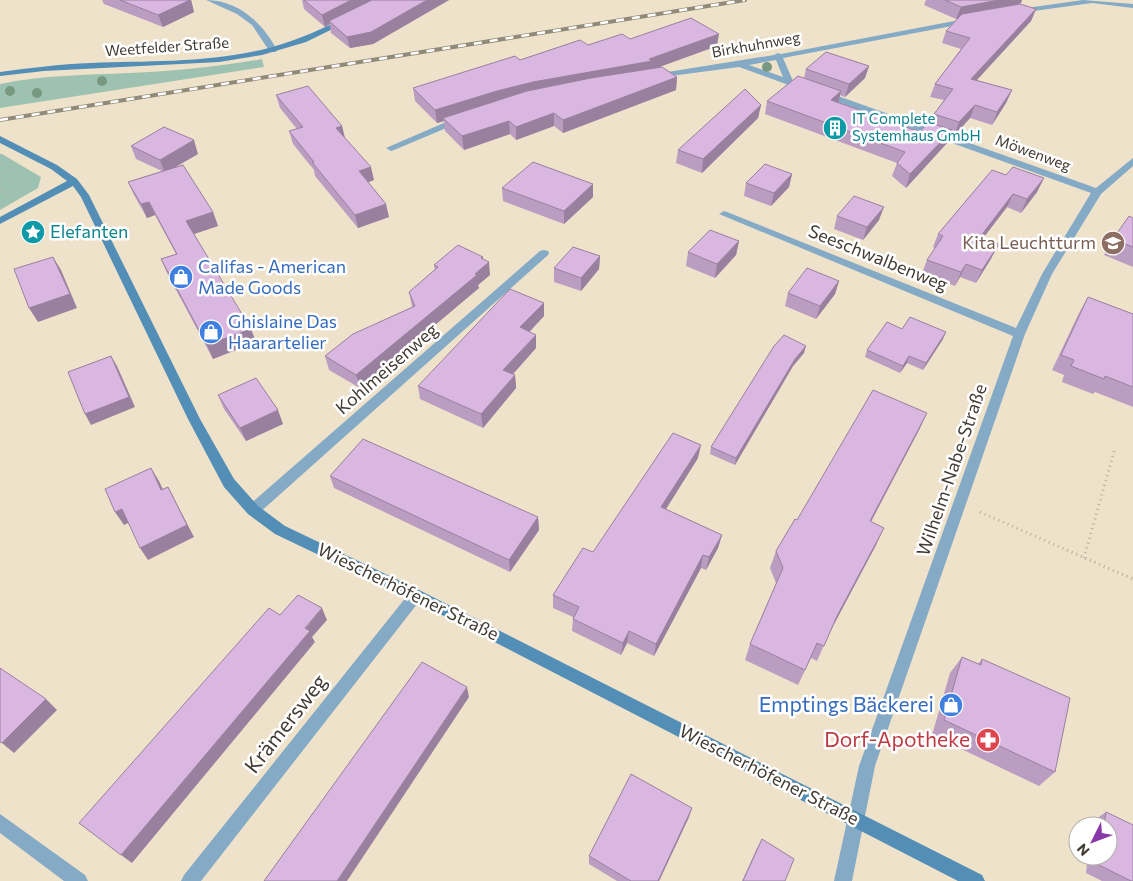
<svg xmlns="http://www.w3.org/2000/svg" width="1133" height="881" viewBox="0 0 1133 881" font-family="Commissioner,sans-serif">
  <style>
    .green { fill: #9ec2b1 }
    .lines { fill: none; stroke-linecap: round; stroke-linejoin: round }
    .path-far1 { stroke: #b8ad9a; stroke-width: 2.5; stroke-dasharray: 1 3; stroke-linecap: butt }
    .path { stroke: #b8ad9a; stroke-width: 3; stroke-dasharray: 1 4; stroke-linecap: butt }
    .street { fill: #84aac6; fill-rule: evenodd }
    .secondary { fill: #528eb6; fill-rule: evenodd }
    .rail-casing { stroke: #918979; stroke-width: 4 }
    .rail { stroke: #fff; stroke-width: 2.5; stroke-dasharray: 8; stroke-linecap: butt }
    .tree { fill: #78987f }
    .wall { fill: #bb9dc2 }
    .shaded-wall { fill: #99809e }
    .building { fill: #dab7e1; stroke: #99809e }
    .labels { text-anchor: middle; stroke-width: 5; stroke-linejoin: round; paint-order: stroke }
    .far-street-label { font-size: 15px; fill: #413c33; stroke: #fff }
    .far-culture-label { font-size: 15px; fill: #0d838f; stroke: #fff; text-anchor: start }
    .culture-label { font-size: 18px; fill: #0d838f; stroke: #fff; text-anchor: start }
    .education-label { font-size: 18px; fill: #785e54; stroke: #fff; text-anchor: end }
    .street-label { font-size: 18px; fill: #413c33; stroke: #fff }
    .shop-label { font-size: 18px; fill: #366cbe; stroke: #fff; text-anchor: start }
    .near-shop-label { font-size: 21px; fill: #366cbe; stroke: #fff; text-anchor: end }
    .near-street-label { font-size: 21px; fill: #413c33; stroke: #fff }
    .near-health-label { font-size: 21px; fill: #be3a42; stroke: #fff; text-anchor: end }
  </style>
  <rect width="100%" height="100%" fill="#efe2ca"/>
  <g class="green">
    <path d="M262 59 264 67 0 108V84C43 75 85 75 129 73 174 71 218 67 262 59Z"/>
    <path d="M0 154H2L41 177 38 188 0 210Z"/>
  </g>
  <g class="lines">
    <path class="path-far1" d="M0 190 8 194"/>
    <g class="path">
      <path d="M980 512 1133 579"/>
      <path d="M1084 558 1115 448"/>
    </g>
    <g class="street">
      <path d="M206 0C238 0 263 23 277 50L276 52H270L252 25 237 14Z"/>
      <path d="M1083 0 1133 4V8L1092 3 1019 13 1015 11 1019 9Z"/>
      <path d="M970 18H973V22L783 58 793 81 809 88 805 91 739 67 655 78 651 76 655 74 774 55 778 53 781 54ZM776 60 783 77 749 65Z"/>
      <path d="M824 91 1096 188 1133 158V166L1101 194 1052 274 1025 334 875 766 852 881H834L859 766 1013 336 719 214 724 211 727 212 1016 328 1042 274 1091 193 821 96 820 94Z"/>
      <path d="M460 116 463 117V121L394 150 391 151 386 148Z"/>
      <path d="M544 250 548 251 549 253 548 255 258 514 253 515 248 514 246 510 248 506 540 251Z"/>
      <path d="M416 589 421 591 423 595 421 599 201 881H181L184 875 411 591Z"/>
      <path d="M0 814 85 875 88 881H64L0 833Z"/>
    </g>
    <g class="secondary">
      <path d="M342 19 349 21 306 42 262 55 219 62 44 71 0 76V72C30 68 60 64 91 63 147 61 205 63 261 50 290 43 316 32 342 19Z"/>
      <path d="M0 136 57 165 77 179 89 195 200 419 234 479 258 506 285 526 421 591 982 875 985 881H958L411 599 275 534 248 514 224 487 188 419 81 197 73 186 0 224V217L67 181 51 169 0 143Z"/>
    </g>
    <g class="rail-casing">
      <path id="rail" d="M0 120 745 0"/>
    </g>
    <use href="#rail" class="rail"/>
  </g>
  <g class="tree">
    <circle cx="767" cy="67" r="5"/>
    <circle cx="102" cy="81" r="5"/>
    <circle cx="10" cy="91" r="5"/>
    <circle cx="37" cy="93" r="5"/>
  </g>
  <g class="wall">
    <path d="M102 0H191L194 12 163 27 104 4Z"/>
    <path d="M302 0H449L373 44 350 48 331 33 330 24 325 27 304 9Z"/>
    <path d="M926 0H1022L1021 3 1016 5 1036 9 1031 21 976 80 1012 90 1006 103 992 125 970 118 954 136 950 134 947 143 906 188 892 176 897 163 765 114 767 101 804 78 806 69 869 66 865 78 845 97 840 95 838 102 920 132 931 123 934 114 944 100 930 97 935 84 961 49 942 43 946 31 958 19H956L924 5Z"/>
    <path d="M630 39 717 46 659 67 677 77 676 90 563 133 554 126 516 140 510 134 464 150 445 131 444 121 437 123 415 101 413 88 520 60 588 45Z"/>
    <path d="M276 95 342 126 345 138 374 180 368 182 389 217 358 228 315 176 314 170 293 144 289 131 297 129 280 108Z"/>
    <path d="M761 105 758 118 702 173 676 163 678 150Z"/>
    <path d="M131 146 198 154 175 167 213 212 218 226 194 234 256 342 213 359 167 273 161 259 176 254 155 215 147 218 134 195 128 182 162 171 136 159Z"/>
    <path d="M792 174 789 187 771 206 744 196 746 183Z"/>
    <path d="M1006 175 1044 178 1037 192 1021 213 1007 207 983 238 992 257 976 283 960 277 955 286 922 273 927 260 935 248 933 247 938 234Z"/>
    <path d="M502 188 593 197 564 224 503 201Z"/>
    <path d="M837 216 879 220 863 240 834 229Z"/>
    <path d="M1133 218V267L1104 255 1113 239Z"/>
    <path d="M739 241 736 255 715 278 686 266 688 252Z"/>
    <path d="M600 256 599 269 581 291 554 282V268Z"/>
    <path d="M483 257V259L490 275 478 285 479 288 360 388 329 370 325 356 412 307 409 292 435 270 434 265Z"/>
    <path d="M839 281 835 294 816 319 785 306 788 293Z"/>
    <path d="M1088 297 1133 314V407L1095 392 1093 394 1062 382 1064 375 1052 370 1079 313Z"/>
    <path d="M544 303V316L529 332 536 348 513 374 515 375 516 388 483 428 420 399 418 386Z"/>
    <path d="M902 329 943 339 923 370 907 363 900 373 865 357 867 350Z"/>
    <path d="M804 353 793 366 735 465 710 454 711 447Z"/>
    <path d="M218 395 283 424 246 441 224 409Z"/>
    <path d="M927 413 919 430 871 522 876 545 833 625 817 661 811 658 798 685 745 660 750 644 776 583 770 568 776 551 797 520Z"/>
    <path d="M698 458 666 509 722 535 718 548 706 570 701 568 654 656 627 643 621 655 572 631 573 619V617L553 608V595L593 552Z"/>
    <path d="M330 476 538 517 539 530 510 572 334 488Z"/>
    <path d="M962 657 978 664 982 659 1055 772 1039 786 932 735 950 673Z"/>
    <path d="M1106 812 1133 881H1102L1086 873 1088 856H1108V826H1093V821Z"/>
    <path d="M689 817 659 881H617L589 864V856Z"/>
    <path d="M762 839 785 881H742L757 848Z"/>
  </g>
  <g class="shaded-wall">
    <path d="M190 0H191L194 12 163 27 158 15Z"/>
    <path d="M351 0H375L329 21 330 24 325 27 322 15Z"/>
    <path d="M427 0H449L373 44 350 48 347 37Z"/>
    <path d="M999 0H1022L1021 3 1001 11 956 19 961 7Z"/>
    <path d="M1036 9 1031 21 966 92 971 79Z"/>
    <path d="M719 34 717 46 651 70 443 118 444 121 437 123 435 110 497 91 533 82 649 59Z"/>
    <path d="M869 66 865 78 845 97 849 84Z"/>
    <path d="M677 77 676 90 563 133V120Z"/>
    <path d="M1012 90 1006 103 992 125 997 112Z"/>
    <path d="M841 91 838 104 831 100Z"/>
    <path d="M761 105 758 118 702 173 703 159Z"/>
    <path d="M975 105 970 118 954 136 959 122Z"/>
    <path d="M554 113V126L516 140V127Z"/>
    <path d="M509 121 510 134 464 150 462 136Z"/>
    <path d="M342 126 345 139 336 128Z"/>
    <path d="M952 130 947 143 906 188 910 174Z"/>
    <path d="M194 140 198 154 165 173 160 160Z"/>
    <path d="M371 167 374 180 361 185 359 171Z"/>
    <path d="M792 174 789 187 771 206 774 193Z"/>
    <path d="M1044 178 1037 192 1021 213 1027 199Z"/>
    <path d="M593 184V197L564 224V211Z"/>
    <path d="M1013 194 1007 207 974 250 980 237Z"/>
    <path d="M149 202 155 215 147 218 141 204Z"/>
    <path d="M386 204 389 217 358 228 355 215Z"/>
    <path d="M884 207 879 220 863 240 867 227Z"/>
    <path d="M213 212 218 226 191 235 186 221Z"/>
    <path d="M739 241 736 255 715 278 717 264Z"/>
    <path d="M999 244 992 257 976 283 982 270Z"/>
    <path d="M600 256 599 269 581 291V278Z"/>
    <path d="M53 257 61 270 77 308 38 322 29 308Z"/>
    <path d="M483 257 484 266 489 262 490 275 478 285 479 288 360 388 356 375 475 274 481 258Z"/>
    <path d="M966 264 960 277 955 286 961 272Z"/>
    <path d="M839 281 835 294 816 319 820 306Z"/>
    <path d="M544 303V316L521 341 520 327Z"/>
    <path d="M251 329 256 342 213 359 207 345Z"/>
    <path d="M946 332 943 339 923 370 926 363Z"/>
    <path d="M536 335V348L505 383 503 370Z"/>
    <path d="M806 346 804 353 793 366 735 465 736 458 795 359Z"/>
    <path d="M111 356 117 366 135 407 91 425 85 414Z"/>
    <path d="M909 356 907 363 900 373 903 366Z"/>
    <path d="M515 375 516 388 483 428 481 414Z"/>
    <path d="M278 410 283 424 246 441 240 428Z"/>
    <path d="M927 413 919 430 862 538 870 521Z"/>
    <path d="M701 445 698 458 659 520 661 507Z"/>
    <path d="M151 468 159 481 169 503 161 490Z"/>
    <path d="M168 487 194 537 148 560 140 548Z"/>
    <path d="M122 509 130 522 124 525 115 512Z"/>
    <path d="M538 517 539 530 510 572 509 560Z"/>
    <path d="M884 528 876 545 830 632 837 616Z"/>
    <path d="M722 535 718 548 706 570 709 557Z"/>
    <path d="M703 555 701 568 654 656 656 644Z"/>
    <path d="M322 608 327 620 312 637 315 642 132 863 121 855Z"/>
    <path d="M629 631 627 643 621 655 623 643Z"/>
    <path d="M467 687 469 697 347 881H337Z"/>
    <path d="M46 699 57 710 14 753 2 743Z"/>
    <path d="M692 808 689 817 659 881H658Z"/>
  </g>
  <g class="building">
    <path d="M120 0H190L158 15Z"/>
    <path d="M304 0H351L322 15Z"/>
    <path d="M372 0H427L371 32 347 37 329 21Z"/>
    <path d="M945 0H999L961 7Z"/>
    <path d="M1020 4 1036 9 971 79 1012 90 997 112 975 105 959 122 934 114 953 89 935 84 970 38 946 31 962 14Z"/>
    <path d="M691 18 719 34 649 59 652 61 533 82 497 91 435 110 413 88 515 56 520 60 580 40 588 45 622 34 630 39Z"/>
    <path d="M826 52 869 66 849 84 806 69Z"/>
    <path d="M662 67 677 77 563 120 554 113 516 127 509 121 462 136 443 118 527 91 591 78Z"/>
    <path d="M798 76 841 91 831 100 920 132 928 122 952 130 910 174 897 163 905 152 767 101Z"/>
    <path d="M308 86 342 126 336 128 371 167 359 171 386 204 355 215 312 162H314L289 131 303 127 276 95Z"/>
    <path d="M745 89 761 105 703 159 678 150Z"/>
    <path d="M164 127 194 140 160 160 131 146Z"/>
    <path d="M533 162 593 184 564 211 502 188Z"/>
    <path d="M765 164 792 174 774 193 746 183Z"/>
    <path d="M183 165 213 212 186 221 251 329 207 345 161 259 177 254 149 202 141 204 128 182Z"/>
    <path d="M1013 167 1044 178 1027 199 1013 194 980 237 999 244 982 270 966 264 961 272 927 260 943 236 938 234 992 170 1006 175Z"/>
    <path d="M854 196 884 207 867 227 837 216Z"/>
    <path d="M1129 216 1133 218V247L1113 239Z"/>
    <path d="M710 230 739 241 717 264 688 252Z"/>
    <path d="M458 245 483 257 481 258 489 262 475 274 477 275 356 375 325 356 353 334 415 306 409 292 438 267 434 265Z"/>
    <path d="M573 247 600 256 581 278 554 268Z"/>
    <path d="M53 257 70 294 29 308 14 269Z"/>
    <path d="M807 268 839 281 820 306 788 293Z"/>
    <path d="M510 289 544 303 520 327 536 335 503 370 515 375 481 414 418 386Z"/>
    <path d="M1088 297 1133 314V387L1105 376 1104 379 1071 366 1074 360 1061 355Z"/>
    <path d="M910 317 946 332 926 363 909 356 903 366 867 350 887 322 902 329Z"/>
    <path d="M784 335 806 346 795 359 736 458 711 447 774 346Z"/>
    <path d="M111 356 129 397 85 414 68 372Z"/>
    <path d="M256 378 278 410 240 428 218 395Z"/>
    <path d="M873 390 927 413 870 521 884 528 837 616 824 646 817 643 805 670 750 644 783 568 776 551 795 519 797 520Z"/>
    <path d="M673 433 701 445 661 507 722 535 709 557 703 555 656 644 629 631 623 643 573 619 579 607 553 595 583 548 593 552Z"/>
    <path d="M363 439 538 517 509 560 330 476Z"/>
    <path d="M151 468 161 490 168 487 187 525 140 548 122 509 115 512 105 489Z"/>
    <path d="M298 595 322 608 305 628 310 631 121 855 79 823 269 608 280 615Z"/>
    <path d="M962 657 981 665 982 659 1070 698 1055 772 944 720Z"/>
    <path d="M422 662 467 687 337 881H264Z"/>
    <path d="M0 668 46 699 2 743 0 742Z"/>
    <path d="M631 774 692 808 658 881H631L589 856Z"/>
    <path d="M1106 812 1133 825V881H1131L1099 865 1100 856H1108V826H1104Z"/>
    <path d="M762 839 794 859 785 881H743Z"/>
  </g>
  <defs>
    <g id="building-disc" transform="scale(1.25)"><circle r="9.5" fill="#0f9aa8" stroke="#fff"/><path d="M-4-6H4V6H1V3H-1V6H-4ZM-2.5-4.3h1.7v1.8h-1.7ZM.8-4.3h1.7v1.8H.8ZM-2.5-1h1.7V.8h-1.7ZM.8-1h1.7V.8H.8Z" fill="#fff"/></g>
    <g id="sight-disc" transform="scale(1.25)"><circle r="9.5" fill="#0f9aa8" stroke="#fff"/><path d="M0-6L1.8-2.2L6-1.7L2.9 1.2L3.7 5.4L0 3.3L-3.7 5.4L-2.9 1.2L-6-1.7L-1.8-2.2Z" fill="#fff"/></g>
    <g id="school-disc" transform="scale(1.25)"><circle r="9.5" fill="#8d6e63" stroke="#fff"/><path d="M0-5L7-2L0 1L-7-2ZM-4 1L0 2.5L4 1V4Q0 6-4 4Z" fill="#fff"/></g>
    <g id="shop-disc" transform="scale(1.25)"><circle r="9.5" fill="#3f7fe0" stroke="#fff"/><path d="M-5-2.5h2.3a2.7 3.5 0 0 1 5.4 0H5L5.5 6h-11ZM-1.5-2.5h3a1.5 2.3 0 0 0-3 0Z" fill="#fff"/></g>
    <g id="pharmacy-disc" transform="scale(1.25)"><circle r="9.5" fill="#e0444e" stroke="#fff"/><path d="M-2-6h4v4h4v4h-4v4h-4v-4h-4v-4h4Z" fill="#fff"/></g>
  </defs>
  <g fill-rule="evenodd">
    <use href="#building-disc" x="835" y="128"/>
    <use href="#sight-disc" x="33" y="232"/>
    <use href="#school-disc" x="1113" y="243"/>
    <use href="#shop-disc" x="181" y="277"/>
    <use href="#shop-disc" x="211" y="332"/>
    <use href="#shop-disc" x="951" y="705"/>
    <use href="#pharmacy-disc" x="988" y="740"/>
  </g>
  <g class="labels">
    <g class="far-street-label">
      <text transform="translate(756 45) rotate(-10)" y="5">Birkhuhnweg</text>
      <text transform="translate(167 47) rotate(-4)" y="5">Weetfelder Straße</text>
      <text transform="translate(1033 153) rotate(20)" y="5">Möwenweg</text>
    </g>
    <g class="far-culture-label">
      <text x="852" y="124">IT Complete<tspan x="852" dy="17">Systemhaus GmbH</tspan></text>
    </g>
    <g class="culture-label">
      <text x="50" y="238">Elefanten</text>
    </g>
    <g class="education-label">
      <text x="1096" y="249">Kita Leuchtturm</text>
    </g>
    <g class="street-label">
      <text transform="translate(878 258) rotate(22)" y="6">Seeschwalbenweg</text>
      <text transform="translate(387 369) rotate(-41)" y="6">Kohlmeisenweg</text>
      <text transform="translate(952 470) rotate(-71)" y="6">Wilhelm-Nabe-Straße</text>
      <text transform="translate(408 592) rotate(26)" y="6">Wiescherhöfener Straße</text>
      <text transform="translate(769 775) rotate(27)" y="6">Wiescherhöfener Straße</text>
    </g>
    <g class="shop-label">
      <text x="198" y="273">Califas - American<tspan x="198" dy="21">Made Goods</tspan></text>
      <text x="228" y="328">Ghislaine Das<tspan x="228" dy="21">Haarartelier</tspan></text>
    </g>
    <g class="near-shop-label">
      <text x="934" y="712">Emptings Bäckerei</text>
    </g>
    <g class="near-street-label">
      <text transform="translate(286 724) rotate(-52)" y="7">Krämersweg</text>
    </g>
    <g class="near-health-label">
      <text x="970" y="747">Dorf-Apotheke</text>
    </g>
  </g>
  <g transform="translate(1093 841) rotate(228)"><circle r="24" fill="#ffffff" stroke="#b3b1ad"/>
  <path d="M0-4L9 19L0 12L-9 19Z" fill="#8838a8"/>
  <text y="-8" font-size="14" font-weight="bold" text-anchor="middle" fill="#413c33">N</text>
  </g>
</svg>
